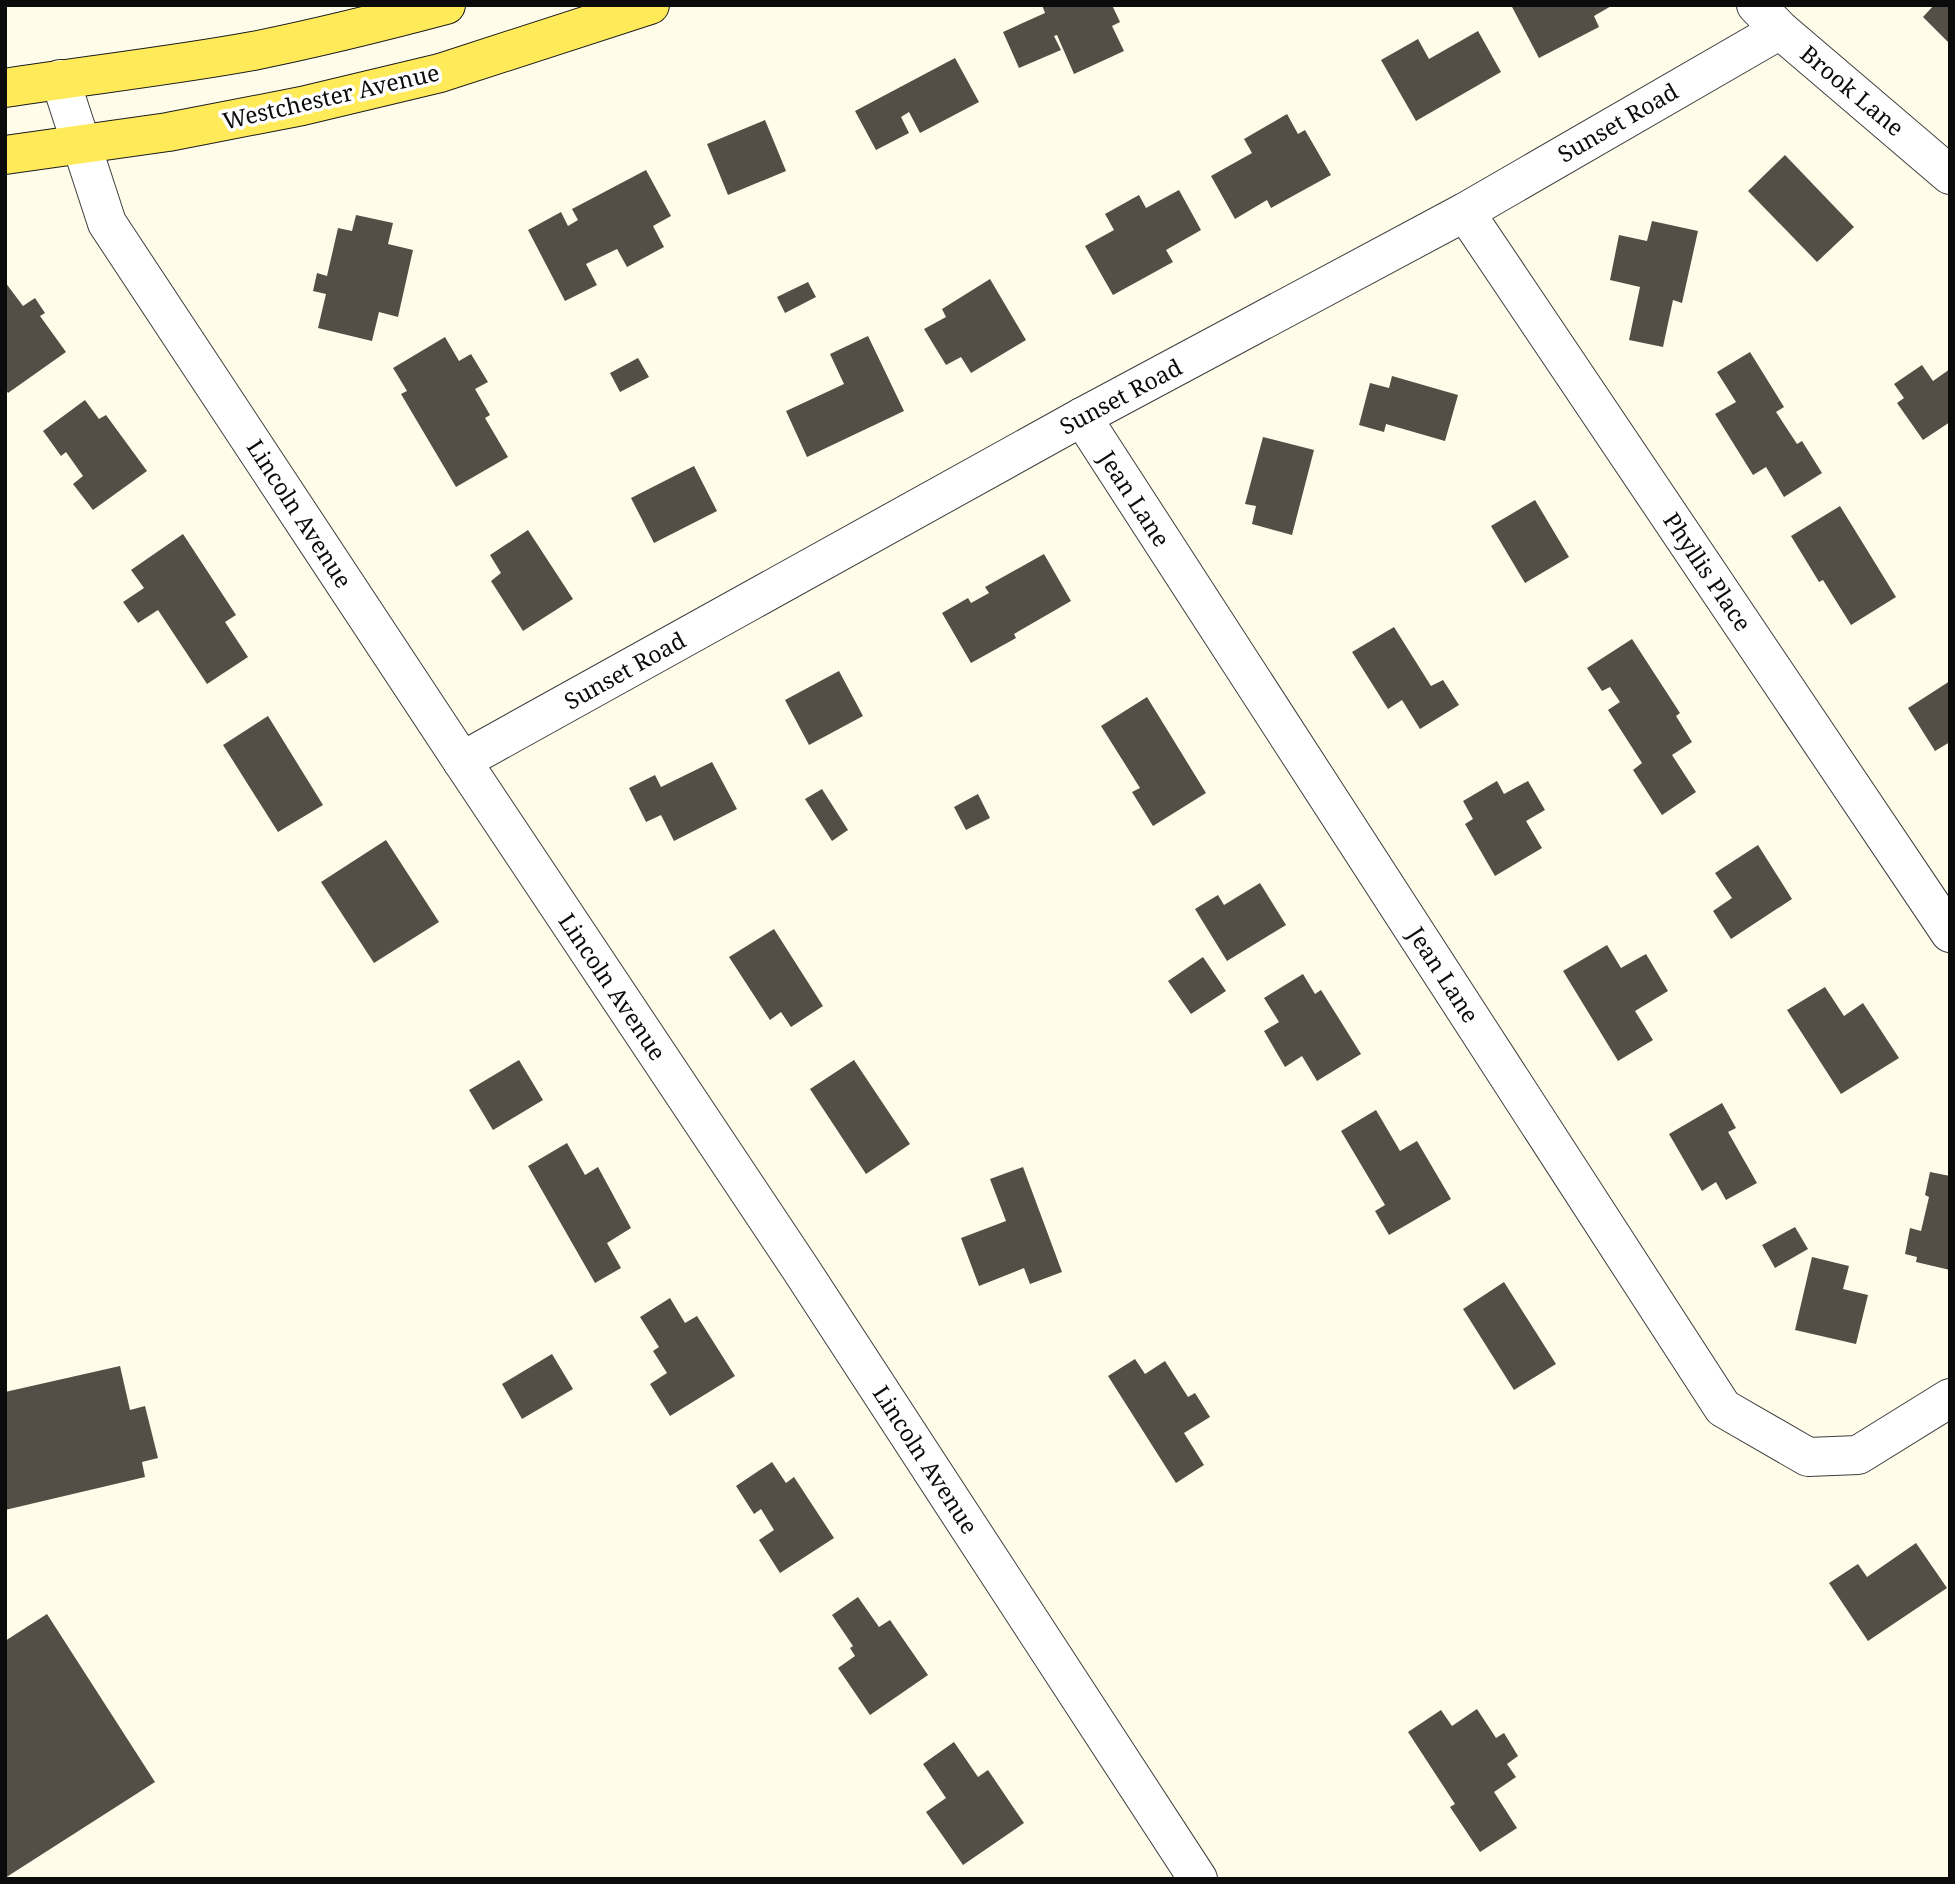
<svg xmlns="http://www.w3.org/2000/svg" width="1955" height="1884" viewBox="0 0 1955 1884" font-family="'Noto Serif',serif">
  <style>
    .building { fill: #554e47 }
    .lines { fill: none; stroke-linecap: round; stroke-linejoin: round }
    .minor-casing { stroke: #3e3e3e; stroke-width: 40 }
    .major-casing { stroke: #1c1c1c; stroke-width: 40 }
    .minor { stroke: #fff; stroke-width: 38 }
    .major { stroke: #ffeb5a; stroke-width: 38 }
    .labels { text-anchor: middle; stroke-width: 7; stroke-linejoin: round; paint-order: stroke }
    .street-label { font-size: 23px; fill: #0b0b0b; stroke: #fff }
  </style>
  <rect width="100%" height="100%" fill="#fffdea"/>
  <g class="building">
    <path d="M1042 5H1112L1120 22 1112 26 1124 51 1074 74 1057 35 1054 36 1061 50 1019 68 1003 32 1045 13Z"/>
    <path d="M1511 5H1613L1594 16 1599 27 1539 58Z"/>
    <path d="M1934 5H1950V44L1923 17Z"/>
    <path d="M1478 31 1501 72 1416 121 1381 60 1418 39 1429 59Z"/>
    <path d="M955 58 979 102 920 133 909 112 901 117 909 133 876 150 855 111Z"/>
    <path d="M1287 114 1298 134 1305 130 1331 175 1271 208 1267 200 1235 219 1211 176 1252 153 1244 139Z"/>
    <path d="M765 120 786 171 728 195 707 144Z"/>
    <path d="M1785 155 1854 227 1817 262 1748 191Z"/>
    <path d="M646 170 671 216 653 226 664 247 627 267 617 249 586 264 597 285 565 301 528 230 561 212 568 226 578 220 572 209Z"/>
    <path d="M1179 190 1201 230 1166 250 1173 262 1113 295 1085 246 1114 230 1105 214 1139 195 1146 208Z"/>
    <path d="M356 215 393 223 388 244 413 250 398 317 379 312 372 341 318 328 326 294 313 291 317 273 327 276 338 228 352 231Z"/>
    <path d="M1652 221 1698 231 1682 303 1673 300 1663 347 1629 340 1640 287 1610 280 1619 235 1647 241Z"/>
    <path d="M990 279 1026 340 971 373 961 357 946 365 924 329 946 317 942 309Z"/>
    <path d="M5 282 23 306 35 298 45 313 40 316 66 352 8 393 5 388Z"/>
    <path d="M808 282 816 297 785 313 777 297Z"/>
    <path d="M868 336 904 411 807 457 786 411 844 384 830 354Z"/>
    <path d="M445 337 459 361 471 354 488 382 475 389 490 415 485 418 508 457 456 487 401 394 407 391 393 368Z"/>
    <path d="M1750 352 1784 407 1776 412 1797 444 1802 441 1822 473 1784 497 1766 467 1753 475 1715 414 1736 402 1717 372Z"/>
    <path d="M638 358 649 377 620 392 610 373Z"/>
    <path d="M1922 365 1933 381 1950 369V422L1923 440 1897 403 1904 398 1894 384Z"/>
    <path d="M1392 376 1458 395 1445 441 1386 424 1384 432 1359 425 1370 383 1389 388Z"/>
    <path d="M85 400 99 419 106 415 147 471 93 510 73 484 83 476 66 452 61 456 43 431Z"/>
    <path d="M1263 437 1314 450 1292 535 1252 524 1256 506 1245 504Z"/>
    <path d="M694 466 717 511 654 543 631 498Z"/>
    <path d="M1535 500 1569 557 1525 583 1491 526Z"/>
    <path d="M1840 506 1896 597 1851 625 1823 580 1819 582 1791 536Z"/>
    <path d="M528 530 573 599 523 631 491 581 501 573 490 555Z"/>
    <path d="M183 534 236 615 225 622 248 657 207 684 158 610 138 623 123 602 144 588 131 570Z"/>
    <path d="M1044 554 1071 601 1014 634 1016 638 971 663 942 613 968 598 971 603 989 593 985 587Z"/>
    <path d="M1394 627 1431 686 1443 680 1459 705 1420 729 1402 700 1388 709 1352 652Z"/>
    <path d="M1632 639 1680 713 1676 716 1692 742 1672 755 1696 792 1662 815 1633 770 1642 763 1608 710 1620 702 1610 687 1602 691 1587 668Z"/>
    <path d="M839 671 863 716 809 745 785 700Z"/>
    <path d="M1950 681V742L1935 751 1908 708Z"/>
    <path d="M1147 697 1206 793 1153 826 1132 792 1140 788 1101 726Z"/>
    <path d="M268 716 323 805 278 832 223 745Z"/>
    <path d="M712 762 737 809 674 841 661 815 646 822 629 788 655 775 661 787Z"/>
    <path d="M1497 781 1504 794 1528 781 1545 810 1526 821 1542 848 1495 876 1465 824 1473 819 1463 801Z"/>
    <path d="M822 789 848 830 832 841 805 799Z"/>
    <path d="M978 794 990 818 966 830 954 807Z"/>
    <path d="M386 840 439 922 374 963 321 882Z"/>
    <path d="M1758 845 1792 899 1731 939 1713 911 1732 898 1715 873Z"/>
    <path d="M1260 883 1286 925 1227 961 1195 909 1218 895 1224 905Z"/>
    <path d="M774 929 823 1006 791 1027 781 1012 770 1020 729 957Z"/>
    <path d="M1607 945 1621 968 1646 954 1668 991 1635 1011 1653 1040 1618 1061 1563 971Z"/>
    <path d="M1203 957 1226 991 1191 1014 1168 981Z"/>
    <path d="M1303 974 1315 994 1321 990 1361 1054 1317 1081 1302 1056 1285 1067 1264 1031 1279 1022 1264 998Z"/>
    <path d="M1825 987 1844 1016 1863 1003 1899 1058 1841 1094 1787 1010Z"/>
    <path d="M519 1060 543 1100 493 1130 469 1090Z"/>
    <path d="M854 1060 910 1144 866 1174 810 1089Z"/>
    <path d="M1722 1103 1736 1128 1728 1132 1757 1183 1726 1200 1716 1182 1702 1191 1669 1134Z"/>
    <path d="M1376 1110 1400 1151 1417 1141 1451 1199 1389 1235 1375 1211 1385 1205 1341 1131Z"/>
    <path d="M567 1143 585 1175 598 1167 631 1228 607 1243 621 1268 595 1283 528 1166Z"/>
    <path d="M1023 1167 1062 1272 1030 1284 1024 1268 979 1286 961 1238 1006 1221 990 1179Z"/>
    <path d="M1930 1172 1950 1176V1270L1916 1262 1917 1257 1905 1254 1910 1228 1921 1231 1929 1197 1925 1195Z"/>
    <path d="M1795 1227 1808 1249 1775 1268 1762 1245Z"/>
    <path d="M1812 1257 1849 1266 1843 1289 1868 1295 1856 1344 1795 1330Z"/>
    <path d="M1504 1282 1556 1364 1514 1390 1463 1309Z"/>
    <path d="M670 1298 685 1323 697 1316 735 1376 670 1416 650 1384 667 1373 653 1351 659 1347 640 1317Z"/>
    <path d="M552 1354 573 1389 522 1419 502 1384Z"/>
    <path d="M1135 1359 1145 1374 1165 1361 1188 1397 1195 1393 1210 1417 1184 1433 1204 1465 1176 1483 1108 1376Z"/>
    <path d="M120 1366 130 1410 145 1406 158 1458 142 1462 145 1477 5 1510V1392Z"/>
    <path d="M772 1462 786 1483 794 1477 834 1538 780 1573 759 1540 774 1530 761 1509 754 1514 736 1486Z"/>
    <path d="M1916 1543 1947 1588 1868 1641 1829 1583 1858 1564 1867 1577Z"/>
    <path d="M858 1597 879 1627 890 1620 928 1675 870 1715 838 1668 855 1656 850 1648 853 1646 832 1615Z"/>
    <path d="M47 1614 155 1782 5 1878V1641Z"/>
    <path d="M1477 1709 1496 1738 1504 1733 1518 1756 1507 1764 1516 1777 1494 1792 1517 1828 1480 1852 1450 1807 1455 1804 1408 1732 1441 1710 1452 1726Z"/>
    <path d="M954 1742 978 1777 988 1770 1024 1823 963 1865 926 1812 946 1798 923 1764Z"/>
  </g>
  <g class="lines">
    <g class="minor-casing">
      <g id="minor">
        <path d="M1756 5 1780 30 1950 175"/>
        <path d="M60 79 107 223 462 761 800 1268 1198 1879"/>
        <path d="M1465 212 1950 933"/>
        <path d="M1082 417 1723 1408 1808 1457 1858 1455 1950 1398"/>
        <path d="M462 761 1082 417 1465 212 1780 30"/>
      </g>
    </g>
    <g class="major-casing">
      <g id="major">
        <path d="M5 88C88 75 171 66 253 51 318 38 382 22 446 5"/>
        <path d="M5 155 168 132 302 106 440 73 650 5"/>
      </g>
    </g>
    <use href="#minor" class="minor"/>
    <use href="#major" class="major"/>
  </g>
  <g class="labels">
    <g class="street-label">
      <text transform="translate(1852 91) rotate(40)" y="8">Brook Lane</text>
      <text transform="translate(331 97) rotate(-13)" y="8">Westchester Avenue</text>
      <text transform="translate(1618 123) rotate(-30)" y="8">Sunset Road</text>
      <text transform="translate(1121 397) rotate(-28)" y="8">Sunset Road</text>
      <text transform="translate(1134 499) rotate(57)" y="8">Jean Lane</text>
      <text transform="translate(299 514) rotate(57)" y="8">Lincoln Avenue</text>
      <text transform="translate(1707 572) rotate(56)" y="8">Phyllis Place</text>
      <text transform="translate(625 671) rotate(-29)" y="8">Sunset Road</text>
      <text transform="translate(1443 975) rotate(57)" y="8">Jean Lane</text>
      <text transform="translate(612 987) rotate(56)" y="8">Lincoln Avenue</text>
      <text transform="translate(925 1460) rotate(57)" y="8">Lincoln Avenue</text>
    </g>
  </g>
  <rect width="1955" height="1884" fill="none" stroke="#0b0b0b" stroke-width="14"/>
</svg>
